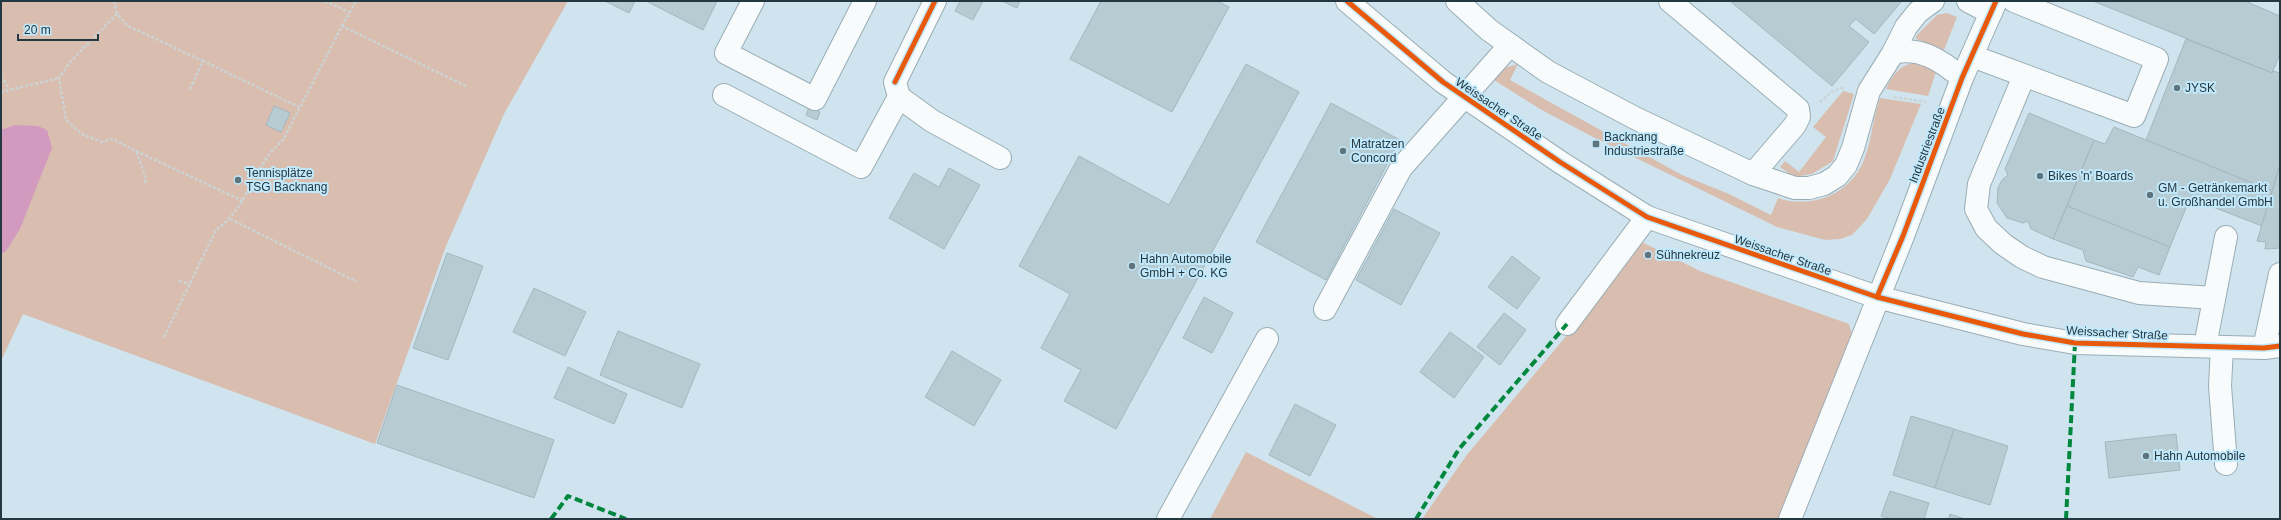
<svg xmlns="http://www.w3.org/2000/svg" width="2281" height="520" viewBox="0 0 2281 520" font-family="Arial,sans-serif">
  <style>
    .green { fill: #d9beb0 }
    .water { fill: #d29abf }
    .building { fill: #b7ccd2; stroke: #a4b7be }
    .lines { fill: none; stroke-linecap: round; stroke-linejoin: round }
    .minor-casing { stroke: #9aadb5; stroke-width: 24 }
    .path { stroke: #ccd3d5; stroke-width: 2.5; stroke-dasharray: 3 2; stroke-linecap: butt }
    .minor { stroke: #f8fbfc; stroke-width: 22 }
    .quiet { stroke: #00873e; stroke-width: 4; stroke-dasharray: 8 4; stroke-linecap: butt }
    .cycleway-casing { stroke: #c2e9fb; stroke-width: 8 }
    .cycleway { stroke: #e8590c; stroke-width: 5 }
    .poi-dot { fill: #60747e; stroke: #c2e9fb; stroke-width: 1.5 }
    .labels { text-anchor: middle; stroke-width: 4; stroke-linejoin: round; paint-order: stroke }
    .poi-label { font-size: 12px; fill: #243841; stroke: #c2e9fb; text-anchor: start }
    .street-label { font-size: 12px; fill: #243841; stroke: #c2e9fb }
  </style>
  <rect width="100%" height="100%" fill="#cfe4ee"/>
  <g class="green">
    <path d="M1 1H568L504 114 446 246 375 444 23 314 1 361Z"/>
    <path d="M1947 13 1957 17 1944 50 1916 39V36L1937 15Z"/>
    <path d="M1920 62 1936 72 1928 96 1886 89C1893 73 1902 63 1920 62Z"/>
    <path d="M1518 64 1510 80 1682 175 1729 194 1771 215 1778 198C1813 210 1853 193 1865 157 1872 138 1873 117 1880 98L1921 104 1890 179 1867 219 1852 235 1840 239 1825 240 1777 227 1591 136 1540 109 1491 78 1501 69Z"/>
    <path d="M1843 91 1854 94 1833 161 1812 174 1794 177 1780 167 1785 161 1799 172 1826 137 1813 127Z"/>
    <path d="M1636 239 1700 271 1849 324 1853 337 1780 519H1422L1466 456 1573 328Z"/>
    <path d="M1246 452 1378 519H1210Z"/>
  </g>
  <path class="water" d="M15 125 38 126 47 130 52 148 20 229 6 251 1 254V130Z"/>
  <g class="building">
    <path d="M605 1H635L629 13Z"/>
    <path d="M646 1H717L703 30Z"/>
    <path d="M960 1H983L973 20 955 11Z"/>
    <path d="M1002 1H1020L1017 8Z"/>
    <path d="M1101 1H1217L1229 7 1172 112 1070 59Z"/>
    <path d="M1730 1H1902L1874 34 1856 19 1849 26 1869 42 1832 86Z"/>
    <path d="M2093 1H2245L2280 16V54L2272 73Z"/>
    <path d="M2186 39 2272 73 2273 71 2280 73V164L2272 191 2146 140Z"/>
    <path d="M1246 64 1299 92 1116 429 1064 401 1081 370 1041 348 1070 294 1019 266 1079 156 1169 205Z"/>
    <path d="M1331 103 1400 140 1326 280 1256 242Z"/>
    <path d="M274 106 290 113 281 132 266 125Z"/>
    <path d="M809 107 820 112 817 120 806 115Z"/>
    <path d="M2029 113 2094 140 2053 239 2031 229 2028 221 2023 223 2007 218 1997 203 1998 188 2002 180 2008 175 2005 169Z"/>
    <path d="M2114 127 2272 191 2262 226 2190 198 2170 247 2067 206 2094 140 2105 144Z"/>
    <path d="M2280 165V248L2265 249 2266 242 2257 241Z"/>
    <path d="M949 168 980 185 944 249 889 218 914 173 939 187Z"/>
    <path d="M2067 206 2170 247 2159 275 2138 267 2133 277 2086 261 2083 250 2053 239Z"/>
    <path d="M1394 209 1440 233 1401 305 1356 280Z"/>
    <path d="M447 253 483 266 448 360 413 348Z"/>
    <path d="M1512 256 1540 278 1517 309 1488 287Z"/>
    <path d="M534 288 586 312 565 356 513 332Z"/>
    <path d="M1204 297 1233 313 1212 353 1183 338Z"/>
    <path d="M1504 313 1526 330 1500 365 1477 347Z"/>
    <path d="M618 331 700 364 682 408 600 375Z"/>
    <path d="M1450 332 1484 357 1454 398 1420 372Z"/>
    <path d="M952 351 1001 380 974 426 925 397Z"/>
    <path d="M568 367 627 394 614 424 554 398Z"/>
    <path d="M397 385 554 440 534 498 377 443Z"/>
    <path d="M1295 404 1336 425 1310 476 1269 455Z"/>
    <path d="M1911 416 1954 429 1935 488 1893 475Z"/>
    <path d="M1954 429 2008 446 1990 505 1935 488Z"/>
    <path d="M2176 434 2180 470 2109 478 2105 442Z"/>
    <path d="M1890 491 1929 503 1924 519H1892L1881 516Z"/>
    <path d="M1950 514 1965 519H1949Z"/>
  </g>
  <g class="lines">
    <g class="minor-casing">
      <g id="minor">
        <path d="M753 1 726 53 815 99 865 1"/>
        <path d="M1347 1 1443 82 1560 162 1647 217 1877 297 2023 334 2075 343 2264 348 2280 346"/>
        <path d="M1457 1 1489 30 1548 72 1635 118 1753 174 1795 188H1809L1824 184 1837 176 1846 165 1853 148 1869 91 1893 53 1906 27 1918 12 1933 1"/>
        <path d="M1670 1 1798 109 1799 117 1795 125 1753 174"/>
        <path d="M1968 1 1991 13"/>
        <path d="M1893 53C1920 46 1942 61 1962 78"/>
        <path d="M1972 56 2134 116 2157 59 2014 1"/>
        <path d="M2024 76 1979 184 1976 209 1986 228 2003 244 2022 257 2043 267 2139 293 2214 298"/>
        <path d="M724 95 861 167 899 97 895 82 935 1"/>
        <path d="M899 97 932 121 1000 158"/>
        <path d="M1325 309 1401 168 1510 45"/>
        <path d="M1567 324 1647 217"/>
        <path d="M2205 346 2226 237"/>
        <path d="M2222 347 2220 386 2226 464"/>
        <path d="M2264 348 2280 274"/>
        <path d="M1168 519 1267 339"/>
        <path d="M1790 519 1903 236 1962 78 1996 1"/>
      </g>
    </g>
    <g class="path">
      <path d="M114 1 117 14 128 26 203 61"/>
      <path d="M325 1 349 12"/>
      <path d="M117 14 70 62 59 78 66 120 82 134 102 142 113 139 136 151 145 175 146 184"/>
      <path d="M342 26 356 1"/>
      <path d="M1 76 9 88"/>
      <path d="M190 89 203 61 299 107"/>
      <path d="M1 92 59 78"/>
      <path d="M1894 97 1926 102"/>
      <path d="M1820 102 1831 92 1844 87"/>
      <path d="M136 151 243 201"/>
      <path d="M230 219 357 282"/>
      <path d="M179 281 190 284"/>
      <path d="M164 337 216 230C244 210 249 182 268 156 272 150 278 145 283 140L342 26 466 86"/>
    </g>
    <use href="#minor" class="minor"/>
    <g class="quiet">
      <path d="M551 519 568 496 626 519"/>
      <path d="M1416 519 1459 449 1567 324"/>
      <path d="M2066 519 2075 343"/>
    </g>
    <g class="cycleway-casing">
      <g id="cycleway">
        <path d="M1347 1 1443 82 1560 162 1647 217 1877 297 2023 334 2075 343 2264 348 2280 346"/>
        <path d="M895 82 935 1"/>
        <path d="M1877 297 1903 236 1962 78 1996 1"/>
      </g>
    </g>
    <use href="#cycleway" class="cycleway"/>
  </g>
  <g class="poi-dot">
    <circle cx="2177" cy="88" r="4"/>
    <rect x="1592" y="140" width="8" height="8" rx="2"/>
    <circle cx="1343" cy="151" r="4"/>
    <circle cx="2040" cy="176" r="4"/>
    <circle cx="238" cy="180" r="4"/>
    <circle cx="2150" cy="195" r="4"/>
    <circle cx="1648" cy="255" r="4"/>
    <circle cx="1132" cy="266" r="4"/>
    <circle cx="2146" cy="456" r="4"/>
  </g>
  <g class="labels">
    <g class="poi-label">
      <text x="2185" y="92">JYSK</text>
      <text x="1604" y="141">Backnang<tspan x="1604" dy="14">Industriestraße</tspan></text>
      <text x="1351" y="148">Matratzen<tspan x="1351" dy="14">Concord</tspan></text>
      <text x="246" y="177">Tennisplätze<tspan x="246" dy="14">TSG Backnang</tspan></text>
      <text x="2048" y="180">Bikes 'n' Boards</text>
      <text x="2158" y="192">GM - Getränkemarkt<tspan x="2158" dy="14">u. Großhandel GmbH</tspan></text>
      <text x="1656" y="259">Sühnekreuz</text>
      <text x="1140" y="263">Hahn Automobile<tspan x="1140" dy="14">GmbH + Co. KG</tspan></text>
      <text x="2154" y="460">Hahn Automobile</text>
    </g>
    <g class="street-label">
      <text transform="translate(1499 109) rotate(34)" y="4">Weissacher Straße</text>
      <text transform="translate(1927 145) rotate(-69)" y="4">Industriestraße</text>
      <text transform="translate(1783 255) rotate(19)" y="4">Weissacher Straße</text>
      <text transform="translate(2117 333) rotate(3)" y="4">Weissacher Straße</text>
    </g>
  </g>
  <rect width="2281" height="520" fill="none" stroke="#243841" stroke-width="4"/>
  <path d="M18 34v6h80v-6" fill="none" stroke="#243841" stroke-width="2"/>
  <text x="24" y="34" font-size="12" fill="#243841" stroke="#c2e9fb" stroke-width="3" paint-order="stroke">20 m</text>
</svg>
